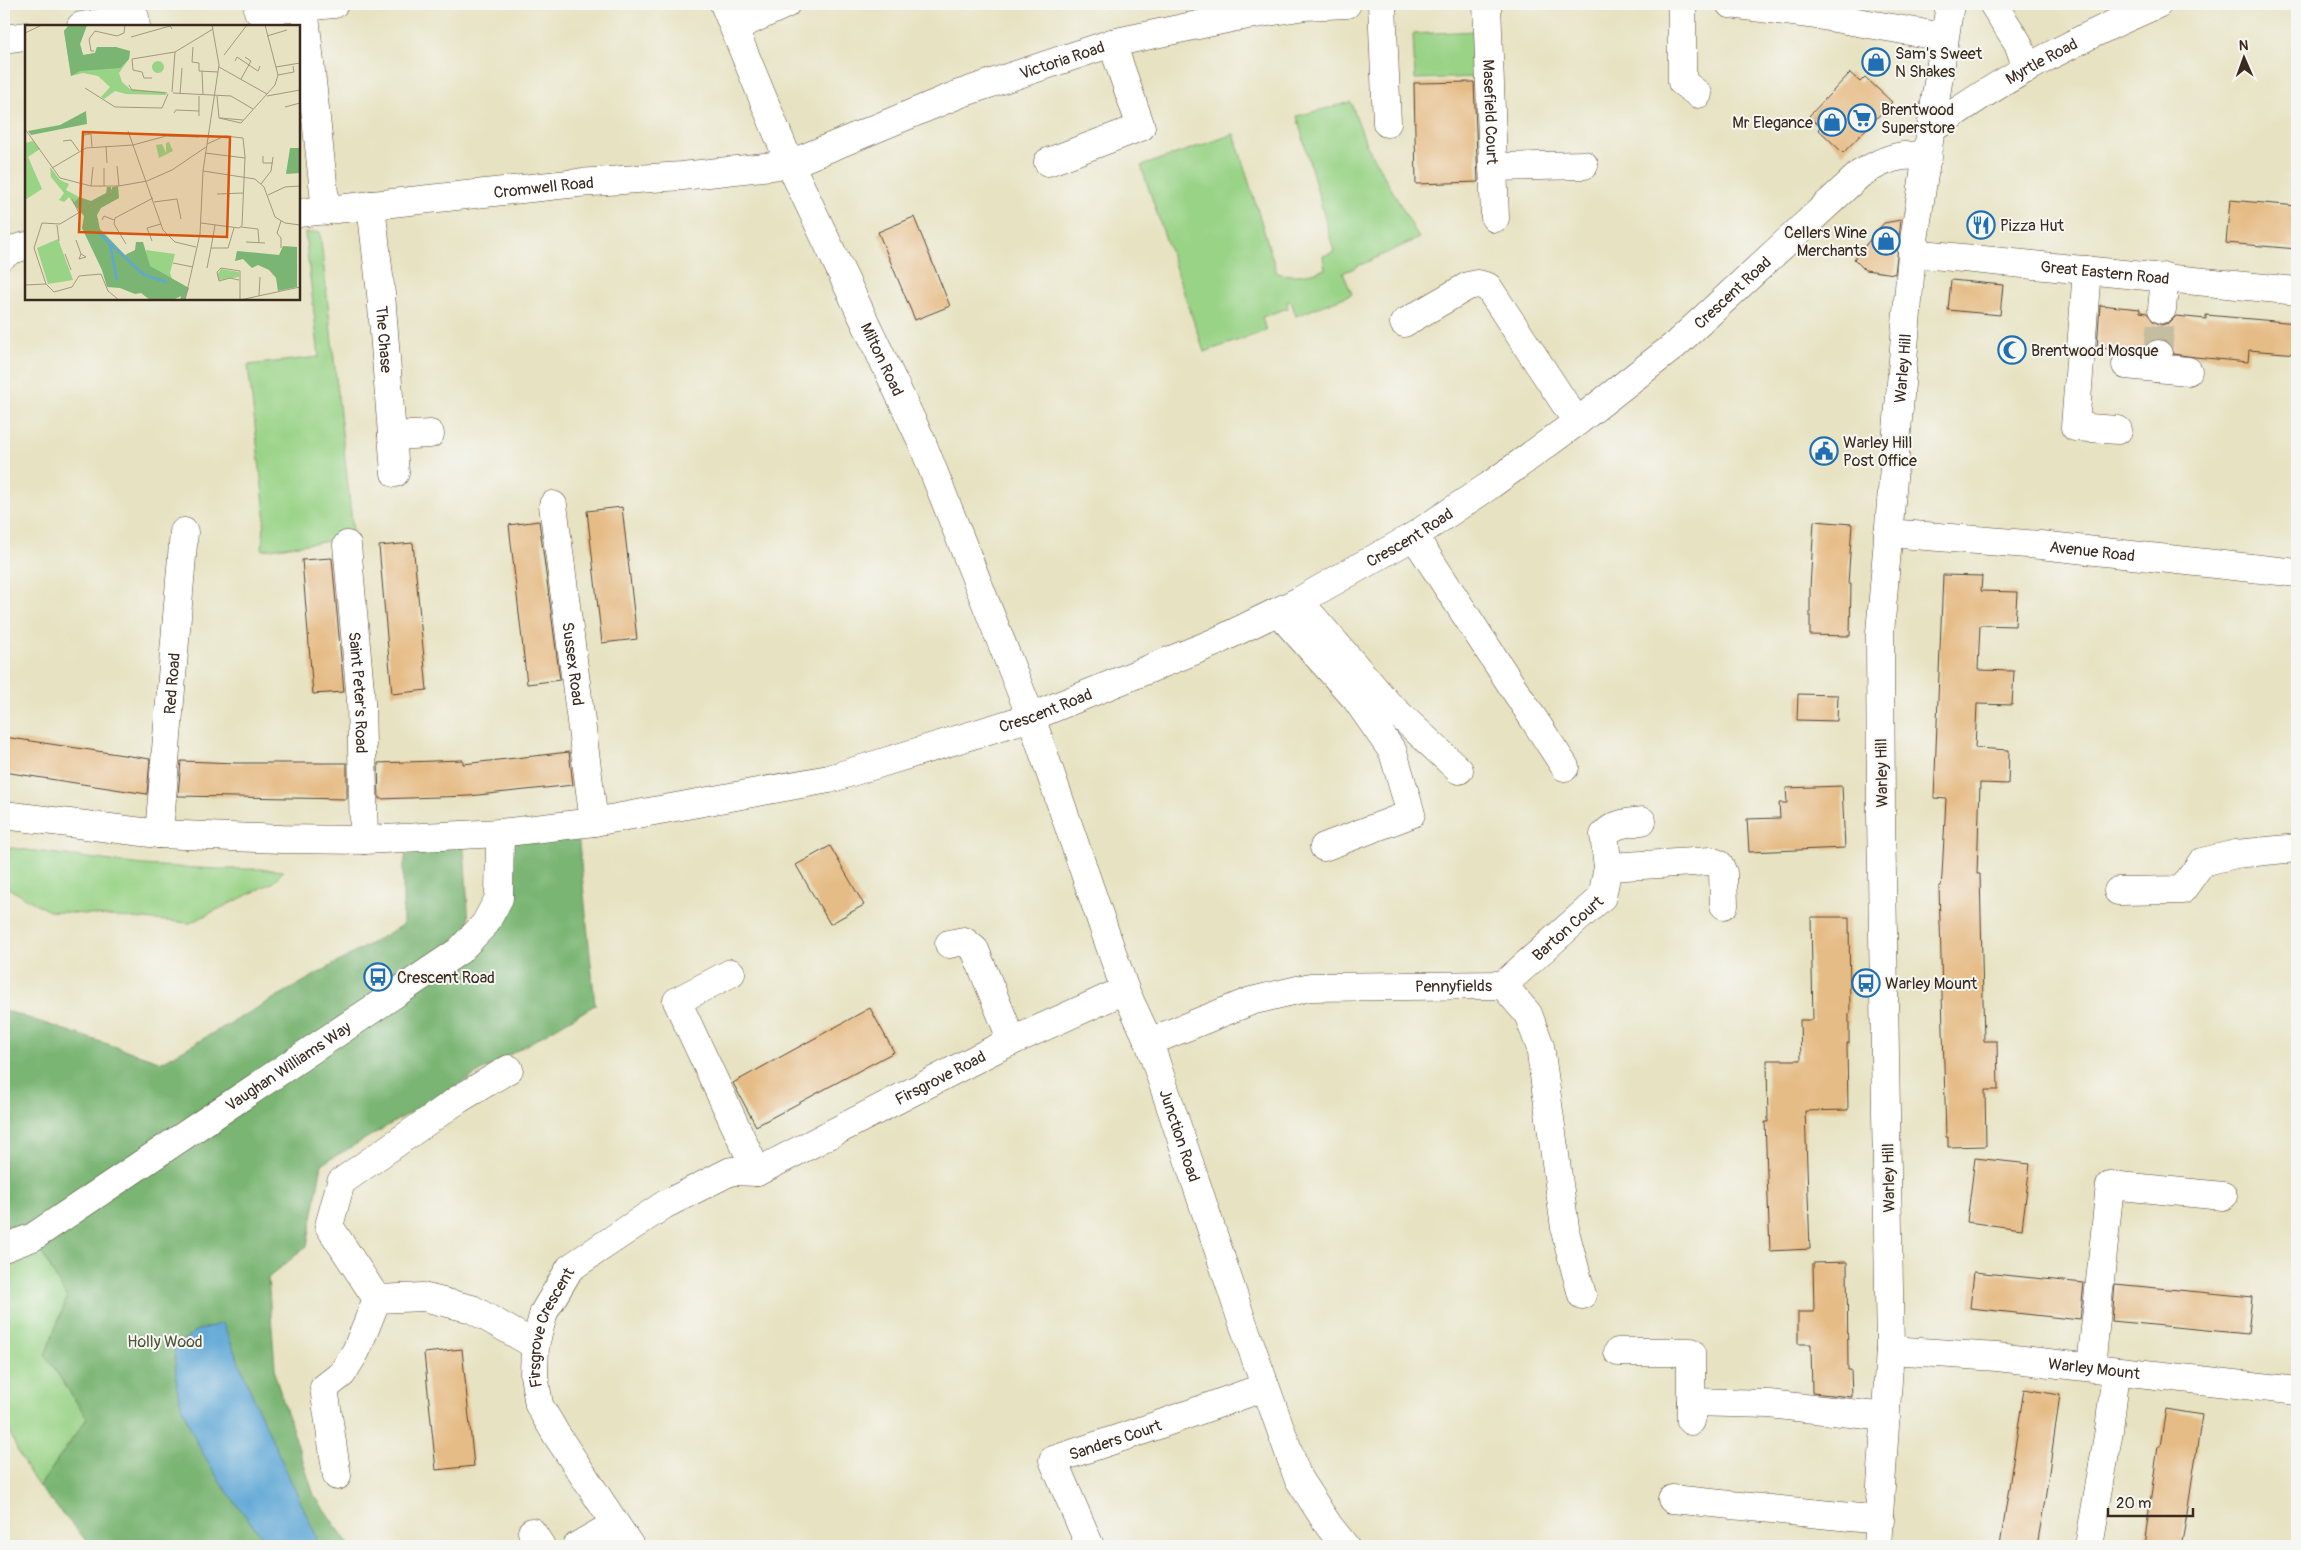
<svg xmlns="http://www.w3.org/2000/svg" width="2301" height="1550" viewBox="0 0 2301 1550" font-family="Pangolin,sans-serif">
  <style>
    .green { fill: #99d386; stroke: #6a7e52 }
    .forest { fill: #7ab573; stroke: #5a7048 }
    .water { fill: #5fa7d6; stroke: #4d687a }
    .building { fill: #e6bc86 }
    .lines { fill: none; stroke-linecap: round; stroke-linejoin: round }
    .minor-tunnel { stroke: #c5bda0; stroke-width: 28; stroke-dasharray: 28 14; stroke-linecap: butt }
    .minor-casing { stroke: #554636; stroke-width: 29 }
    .major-casing { stroke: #554636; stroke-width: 29 }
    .minor { stroke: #fff; stroke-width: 28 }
    .major { stroke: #fff; stroke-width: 28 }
    .labels { text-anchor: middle; stroke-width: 4; stroke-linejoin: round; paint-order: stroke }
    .poi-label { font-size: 16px; fill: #3b2a1e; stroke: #f6f6f2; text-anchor: start }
    .street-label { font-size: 16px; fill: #3b2a1e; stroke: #f6f6f2 }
    .park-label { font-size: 16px; fill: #525438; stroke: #f6f6f2 }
    .inset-river { fill: none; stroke: #5fa7d6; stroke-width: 2.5 }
    .inset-road { fill: none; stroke: #a29880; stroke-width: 1 }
    .view { fill: #d7540e; fill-opacity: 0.15; stroke: #d7540e; stroke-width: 2.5 }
    .inset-edge { fill: none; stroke: #3b2a1e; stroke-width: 2.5 }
  </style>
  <rect width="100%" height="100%" fill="#f6f6f2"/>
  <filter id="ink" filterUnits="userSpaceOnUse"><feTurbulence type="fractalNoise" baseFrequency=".02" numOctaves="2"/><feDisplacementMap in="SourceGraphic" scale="10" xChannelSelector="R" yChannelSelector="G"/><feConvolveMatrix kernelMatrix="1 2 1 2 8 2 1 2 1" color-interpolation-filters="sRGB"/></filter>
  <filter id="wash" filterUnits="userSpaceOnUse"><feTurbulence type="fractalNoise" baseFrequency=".0096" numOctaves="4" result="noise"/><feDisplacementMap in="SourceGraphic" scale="20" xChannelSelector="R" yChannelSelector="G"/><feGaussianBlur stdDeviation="1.12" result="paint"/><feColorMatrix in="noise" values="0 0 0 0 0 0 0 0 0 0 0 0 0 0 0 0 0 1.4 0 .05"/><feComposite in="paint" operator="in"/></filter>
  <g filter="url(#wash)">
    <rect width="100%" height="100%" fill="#e7e2c1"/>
    <g class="green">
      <path d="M1477 31 1478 77 1415 79 1413 34Z"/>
      <path d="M1351 102 1366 144 1419 238 1343 273 1352 294 1296 316 1291 301 1287 302 1288 308 1262 317 1266 331 1204 352 1141 166 1234 134 1277 273C1293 277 1309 275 1325 269L1323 256 1334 252 1297 116Z"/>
      <path d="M320 232 353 532 337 540 262 550 265 513 248 365 319 357 305 233Z"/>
      <path d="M4 847 142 865 217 869H262L283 871 274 882 190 923 49 911 4 886Z"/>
      <path d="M33 1237 67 1298 45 1355 87 1418 39 1487C23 1464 9 1438 4 1410V1248Z"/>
    </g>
    <path class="forest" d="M577 824 595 1005 322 1164 307 1246 268 1278 276 1379 314 1495 350 1546H91L39 1487 87 1418 45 1355 67 1298 33 1237 4 1248V1010L162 1062 403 925V870L409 837 463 835 470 938 498 898 500 833Z"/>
    <path class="water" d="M223 1323 256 1404 317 1538 311 1546H270C233 1502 198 1457 180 1401 175 1385 176 1365 174 1348L195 1331Z"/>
    <g id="blocks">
      <g class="building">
        <path d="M1850 73 1860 82 1865 77 1892 102 1843 153 1818 129 1820 127 1809 116Z"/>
        <path d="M1474 82 1478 182 1416 184 1414 83Z"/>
        <path d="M2230 200 2297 206V249L2226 243Z"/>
        <path d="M914 217 950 306 915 320 878 232Z"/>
        <path d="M1901 220 1895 274 1865 270 1854 259 1884 223Z"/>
        <path d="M1951 280 2003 285 2000 315 1948 310Z"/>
        <path d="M2100 305 2140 309V312L2147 313 2153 321 2161 325 2169 323 2176 316 2206 319V315L2297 323V354L2249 350 2248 362 2195 357 2173 354 2168 342 2160 339 2152 340 2146 344 2143 351 2097 348Z"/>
        <path d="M622 507 637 639 602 643 587 511Z"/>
        <path d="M539 521 560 680 527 684 509 525Z"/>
        <path d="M1814 521 1852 524 1848 584H1851L1850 636 1810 635V588Z"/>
        <path d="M413 543 427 690 392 694 379 546Z"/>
        <path d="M332 558 344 692 313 694 302 560Z"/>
        <path d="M1943 575 1982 576 1981 591 2017 592 2015 626 1980 625 1978 670 2014 671 2012 705 1977 704 1975 748 2009 750 2008 784 1980 783 1977 874H1980L1984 1041H1997L1998 1090H1985L1986 1146 1948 1147V1137H1946L1939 886H1941L1942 875 1946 799 1934 798Z"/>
        <path d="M1798 694 1838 695 1837 721 1797 720Z"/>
        <path d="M4 737 150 759 147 794 4 772Z"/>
        <path d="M569 752 573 785 469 796 379 799 378 763 463 760V764Z"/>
        <path d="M181 761 237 763H347V799L178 796Z"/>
        <path d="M1842 786 1845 848 1749 852 1747 819 1780 818 1779 803H1787L1786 788Z"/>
        <path d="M830 846 864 905 830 924 796 865Z"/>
        <path d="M1811 917H1849L1850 1013H1849V1043H1847L1848 1110 1805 1111 1810 1249 1770 1251 1765 1122H1768L1767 1060H1801L1800 1020H1813Z"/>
        <path d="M870 1008 894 1052 756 1126 733 1083Z"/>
        <path d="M1975 1158 2030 1164 2022 1229 1967 1222Z"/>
        <path d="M1847 1262 1848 1370H1851L1852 1397 1812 1393 1811 1344H1798V1312H1814L1813 1263Z"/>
        <path d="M1974 1272 2084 1283 2080 1320 1970 1308Z"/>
        <path d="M2115 1284 2252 1297 2248 1334 2112 1321Z"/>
        <path d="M462 1349 474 1466 436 1470 424 1353Z"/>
        <path d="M2024 1389 2060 1395 2045 1500 2037 1546H2000Z"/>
        <path d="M2166 1409 2202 1415 2187 1514 2181 1546H2144L2158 1446H2160Z"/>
      </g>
    </g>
  </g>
  <g filter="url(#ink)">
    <use href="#blocks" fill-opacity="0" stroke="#554636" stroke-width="1"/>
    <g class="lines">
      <path class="minor-tunnel" d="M2158 354 2162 309"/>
      <g class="minor-casing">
        <g id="minor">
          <path id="s1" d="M724 4 790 164 921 440 1031 717 1125 990 1149 1042 1240 1315 1298 1478 1329 1526 1345 1546"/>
          <path d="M1382 4 1387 123"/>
          <path id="s2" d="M1487 4 1495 218"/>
          <path d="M1682 4V82L1698 94"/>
          <path d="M1730 4 1817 15 1944 37"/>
          <path d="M1993 4 2018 43 2027 69"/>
          <path d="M304 7 326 211"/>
          <path d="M258 11 334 4"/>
          <path d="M81 26 135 17 136 26"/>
          <path d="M734 28 786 4"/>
          <path d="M4 39 26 36"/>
          <path id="s3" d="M1932 129C2002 78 2079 38 2158 4"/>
          <path d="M1048 162 1141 127 1112 43"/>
          <path d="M1493 167 1584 165"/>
          <path id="s4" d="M371 205 381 294 395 473"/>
          <path id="s5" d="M299 213 578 183 682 176 790 164 959 94 1112 43 1231 18 1305 6 1347 4"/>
          <path id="s6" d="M1912 253 2297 291"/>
          <path d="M4 255 11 250 26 246"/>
          <path d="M2087 270 2075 427 2118 430"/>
          <path d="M2162 309 2165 277"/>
          <path d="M1404 323 1468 286 1478 284 1488 287 1577 422"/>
          <path d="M2158 354 2156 368 2188 371"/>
          <path d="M2126 365 2156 368"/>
          <path d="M392 436 430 434"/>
          <path id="s7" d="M553 505 594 822"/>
          <path id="s8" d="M1888 533 2040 545 2297 573"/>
          <path d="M1414 536 1565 767"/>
          <path id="s9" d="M347 545 361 701 364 840"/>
          <path d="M1299 601 1387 703 1459 770"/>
          <path d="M1278 612 1356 699 1393 752 1411 814 1324 847"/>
          <path id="s10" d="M4 815 159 834 282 839 364 840 500 833 594 822 829 779 1031 717 1213 643 1299 601 1414 536 1489 486 1577 422 1674 346 1860 174C1883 160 1900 152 1928 157"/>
          <path id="s11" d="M159 834 184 532"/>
          <path d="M1608 867 1604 835C1614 823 1628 823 1642 821"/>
          <path d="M2118 891 2182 890 2202 862 2236 854 2297 848"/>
          <path d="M949 944 964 941 975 950 1012 1041"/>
          <path d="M731 973 677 1001 757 1172"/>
          <path id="s12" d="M1503 985 1602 897 1608 867 1711 861 1719 864 1723 873 1724 905"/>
          <path id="s13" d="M1149 1042 1251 1001 1310 987 1503 985 1528 1014 1540 1046 1566 1235 1582 1295"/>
          <path id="s14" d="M4 1248 33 1237 459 951 485 924 499 898 500 833"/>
          <path d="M377 1299 329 1226 341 1182 459 1099 509 1069"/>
          <path id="s15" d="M1890 1350 1997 1357 2297 1391"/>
          <path d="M1618 1352H1691V1402"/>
          <path d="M2091 1367 2110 1185 2223 1196"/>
          <path d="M1691 1421V1402L1769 1404 1886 1417"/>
          <path d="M337 1476 324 1388 342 1374 356 1351 377 1299 423 1297 472 1309 535 1345"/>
          <path d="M1672 1499 1880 1520"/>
          <path d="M532 1532 541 1546"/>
          <path d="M577 1546 615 1524"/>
          <path id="s16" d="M630 1546 556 1434 539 1405 534 1375 535 1345 544 1312 570 1268 664 1205 731 1171 757 1172 997 1048 1125 990"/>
          <path id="s17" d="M1090 1546 1053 1460 1141 1431 1265 1387"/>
          <path d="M2089 1546 2109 1430 2116 1371"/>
        </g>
      </g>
      <g class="major-casing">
        <g id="major">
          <path id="s18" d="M1877 1546 1890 1350 1881 816 1880 633 1912 253 1950 4"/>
        </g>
      </g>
      <use href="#minor" class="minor"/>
      <use href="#major" class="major"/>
    </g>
  </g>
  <defs>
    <g id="shop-ring" transform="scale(1.4375)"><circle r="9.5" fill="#f6f6f2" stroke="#1f6fb2" stroke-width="1.5"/><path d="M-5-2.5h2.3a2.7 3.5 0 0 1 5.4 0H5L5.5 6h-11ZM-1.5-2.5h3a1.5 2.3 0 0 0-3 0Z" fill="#1f6fb2"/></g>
    <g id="supermarket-ring" transform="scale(1.4375)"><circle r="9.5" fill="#f6f6f2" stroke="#1f6fb2" stroke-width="1.5"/><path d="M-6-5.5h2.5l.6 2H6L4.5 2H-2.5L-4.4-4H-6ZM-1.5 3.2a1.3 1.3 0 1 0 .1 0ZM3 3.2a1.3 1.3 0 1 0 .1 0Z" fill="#1f6fb2"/></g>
    <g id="restaurant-ring" transform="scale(1.4375)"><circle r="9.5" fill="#f6f6f2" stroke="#1f6fb2" stroke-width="1.5"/><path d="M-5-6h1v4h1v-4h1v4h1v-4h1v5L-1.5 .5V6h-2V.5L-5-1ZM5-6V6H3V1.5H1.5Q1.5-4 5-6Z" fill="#1f6fb2"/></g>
    <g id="mosque-ring" transform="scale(1.4375)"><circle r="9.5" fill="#f6f6f2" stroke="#1f6fb2" stroke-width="1.5"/><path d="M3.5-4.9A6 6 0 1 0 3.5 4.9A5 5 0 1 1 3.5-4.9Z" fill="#1f6fb2"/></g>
    <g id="civic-ring" transform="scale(1.4375)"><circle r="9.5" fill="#f6f6f2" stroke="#1f6fb2" stroke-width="1.5"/><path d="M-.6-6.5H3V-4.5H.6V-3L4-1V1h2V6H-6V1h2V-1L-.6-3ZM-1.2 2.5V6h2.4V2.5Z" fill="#1f6fb2"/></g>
    <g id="bus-ring" transform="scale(1.4375)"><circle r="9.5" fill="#f6f6f2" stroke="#1f6fb2" stroke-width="1.5"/><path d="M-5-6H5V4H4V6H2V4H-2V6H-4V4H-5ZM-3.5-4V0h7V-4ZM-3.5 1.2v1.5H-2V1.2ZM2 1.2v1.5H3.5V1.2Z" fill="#1f6fb2"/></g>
  </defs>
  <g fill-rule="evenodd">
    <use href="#shop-ring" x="1876" y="62"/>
    <use href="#supermarket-ring" x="1862" y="118"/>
    <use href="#shop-ring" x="1832" y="122"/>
    <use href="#restaurant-ring" x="1981" y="225"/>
    <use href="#shop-ring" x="1886" y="241"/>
    <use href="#mosque-ring" x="2012" y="350"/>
    <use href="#civic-ring" x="1824" y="451"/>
    <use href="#bus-ring" x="378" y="977"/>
    <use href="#bus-ring" x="1866" y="983"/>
  </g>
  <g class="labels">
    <g class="poi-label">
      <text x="1895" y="59">Sam's Sweet<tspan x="1895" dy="18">N Shakes</tspan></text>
      <text x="1881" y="115">Brentwood<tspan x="1881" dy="18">Superstore</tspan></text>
      <text x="1813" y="128" text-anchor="end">Mr Elegance</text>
      <text x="2000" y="231">Pizza Hut</text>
      <text x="1867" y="238" text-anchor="end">Cellers Wine<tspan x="1867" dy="18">Merchants</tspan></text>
      <text x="2031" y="356">Brentwood Mosque</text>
      <text x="1843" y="448">Warley Hill<tspan x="1843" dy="18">Post Office</tspan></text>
      <text x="397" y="983">Crescent Road</text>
      <text x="1885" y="989">Warley Mount</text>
    </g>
    <g class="street-label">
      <text dy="6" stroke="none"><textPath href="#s5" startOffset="785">Victoria Road</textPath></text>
      <text dy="6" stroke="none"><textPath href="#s3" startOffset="129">Myrtle Road</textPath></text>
      <text dy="6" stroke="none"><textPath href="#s2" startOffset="108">Masefield Court</textPath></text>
      <text dy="6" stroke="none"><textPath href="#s5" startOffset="246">Cromwell Road</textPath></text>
      <text dy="6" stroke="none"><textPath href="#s6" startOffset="194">Great Eastern Road</textPath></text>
      <text dy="6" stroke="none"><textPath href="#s10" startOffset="1868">Crescent Road</textPath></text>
      <text dy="6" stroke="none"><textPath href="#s4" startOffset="135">The Chase</textPath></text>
      <text dy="6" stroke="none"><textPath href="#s1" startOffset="389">Milton Road</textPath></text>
      <text dy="6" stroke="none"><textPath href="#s18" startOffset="1179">Warley Hill</textPath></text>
      <text dy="6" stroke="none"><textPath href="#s10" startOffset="1462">Crescent Road</textPath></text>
      <text dy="6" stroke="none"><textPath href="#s8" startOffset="205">Avenue Road</textPath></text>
      <text dy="6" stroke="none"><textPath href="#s7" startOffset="160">Sussex Road</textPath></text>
      <text dy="6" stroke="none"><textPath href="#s11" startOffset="151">Red Road</textPath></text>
      <text dy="6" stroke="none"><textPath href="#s9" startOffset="148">Saint Peter's Road</textPath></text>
      <text dy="6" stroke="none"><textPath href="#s10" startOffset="1058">Crescent Road</textPath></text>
      <text transform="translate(1881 773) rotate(-91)" y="6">Warley Hill</text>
      <text dy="6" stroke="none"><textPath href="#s12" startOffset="86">Barton Court</textPath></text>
      <text dy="6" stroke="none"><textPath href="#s13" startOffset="314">Pennyfields</textPath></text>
      <text dy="6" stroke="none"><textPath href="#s14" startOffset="338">Vaughan Williams Way</textPath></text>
      <text dy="6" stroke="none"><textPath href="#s16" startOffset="734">Firsgrove Road</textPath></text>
      <text dy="6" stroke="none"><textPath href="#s1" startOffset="1221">Junction Road</textPath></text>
      <text transform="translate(1888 1178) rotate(-91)" y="6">Warley Hill</text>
      <text dy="6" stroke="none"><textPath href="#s16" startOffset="249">Firsgrove Crescent</textPath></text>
      <text dy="6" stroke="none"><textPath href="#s15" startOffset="205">Warley Mount</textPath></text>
      <text dy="6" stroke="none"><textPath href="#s17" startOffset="159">Sanders Court</textPath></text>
    </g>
    <g class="park-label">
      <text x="165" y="1347">Holly Wood</text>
    </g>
  </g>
  <g transform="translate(25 25)">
    <rect width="275" height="275" fill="#e7e2c1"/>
    <path d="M44 0H62L55 19 58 30 70 28 72 22 105 26 104 34 94 48 97 57 105 64 140 67 141 70 101 69 90 66 79 74 76 72 85 62 73 51 58 48 46 51 39 6ZM127 42a6 6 0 1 1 12 0a6 6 0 1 1-12 0ZM8 116 15 124 3 132 17 164 0 175V118ZM144 117 148 126 134 133 131 120 137 119 141 128V118ZM25 142 35 155 44 159 41 165 54 172 48 178 44 172 39 177 34 175 39 168 26 152ZM33 214 48 255 23 259 12 223ZM121 225 150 229 145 248 147 254 122 244ZM196 244 214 247V252L194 255 192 250Z" fill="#99d386"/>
    <path d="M44 0H62L55 19 58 30 70 28 72 22H91L105 26 104 34 95 43 55 46 46 51 39 6ZM61 86 62 99 6 110 3 106 35 100ZM265 123H275V148L261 149ZM93 161 94 173 76 183 72 190 75 204 100 230 110 225 111 217H118L125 241 164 263 160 275H155L156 271 148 275H125L116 268 110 269 95 263 82 262 77 245 57 203 59 191 48 178 54 172 66 176 81 168 82 162H86V168L88 162ZM258 221 272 222V262L253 266 251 253 244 245 233 240 227 243 218 234 210 236 212 226 254 230Z" fill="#7ab573"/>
    <path class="inset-river" d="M74 208 119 250 142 257M85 219 92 255"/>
    <path class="inset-road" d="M0 8 17 0M242 11 262 5M106 12 145 1 147 4M168 22 167 37 174 38V46L193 47M69 26H66L64 14 70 6 92 11 99 8 100 0M199 30 222 0M210 36 212 32 233 46 235 41M194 42 242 69M251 42 275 38M177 46 178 70M253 50 269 47 268 41M127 53H119L117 47 108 45 107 34 150 27 188 4M216 54 226 36 220 32M104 60 107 65 142 68M60 63 90 82 137 83 143 69M147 67 150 27M148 68 206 71 228 84M155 69 157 43M192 71 194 93M242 71 275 65M260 82 275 78M149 88 151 85 174 86M174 91V71M194 93 216 98 250 60 253 50 240 0M195 93 218 95M0 104 35 153 66 161H94L122 156 147 145 181 122M103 106 138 205 150 217 171 222M58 110 66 109 67 122M38 116 46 115 54 126M81 121 82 138M180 128 220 133M238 131V138H248M92 141 94 161M27 143 61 123 108 120 141 111 174 112M79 143V161M178 146 230 154 239 162 250 192 260 198 275 200M236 159 246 146 248 132M66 161 68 142M192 169 218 168M243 170 260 162 275 161M47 174 54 188M129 177 152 174 156 194M77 195 79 191 89 195M256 196 252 208 256 213V223M176 198 214 203 217 201 220 132 218 113 200 111 182 119M32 200 34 216M190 200 186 223H203L209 203M216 202 233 204 234 218M51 215 56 229 61 232 54 234 56 229M127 216 122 203 136 199M221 217 240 218M101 219 89 199 90 193 128 173M40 229 46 245M148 238 168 242M182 243 186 223M214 255 205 253 194 256 192 247 196 243 215 246V275M0 260 21 259M29 267 21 259 9 223 17 198 35 199 85 169 88 162M29 267 47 262 54 251 76 249 83 266 94 275M234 271 235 252M160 275 175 209 178 146 194 40 187 0M215 275 275 262"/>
    <path class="view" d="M58 107 205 112 202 212 54 207Z"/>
    <rect width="275" height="275" class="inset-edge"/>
  </g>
  <rect width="2301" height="1550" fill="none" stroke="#f6f6f2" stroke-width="20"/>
  <g transform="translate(2244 58) rotate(358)" stroke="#f6f6f2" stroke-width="4" paint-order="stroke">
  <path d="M0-4L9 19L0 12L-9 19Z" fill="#3b2a1e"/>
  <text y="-8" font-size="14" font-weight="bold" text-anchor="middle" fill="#3b2a1e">N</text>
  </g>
  <path d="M2108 1508v8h85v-8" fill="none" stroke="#3b2a1e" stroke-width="2.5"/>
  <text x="2116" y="1508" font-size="15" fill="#3b2a1e" stroke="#f6f6f2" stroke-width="4" paint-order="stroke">20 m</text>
</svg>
